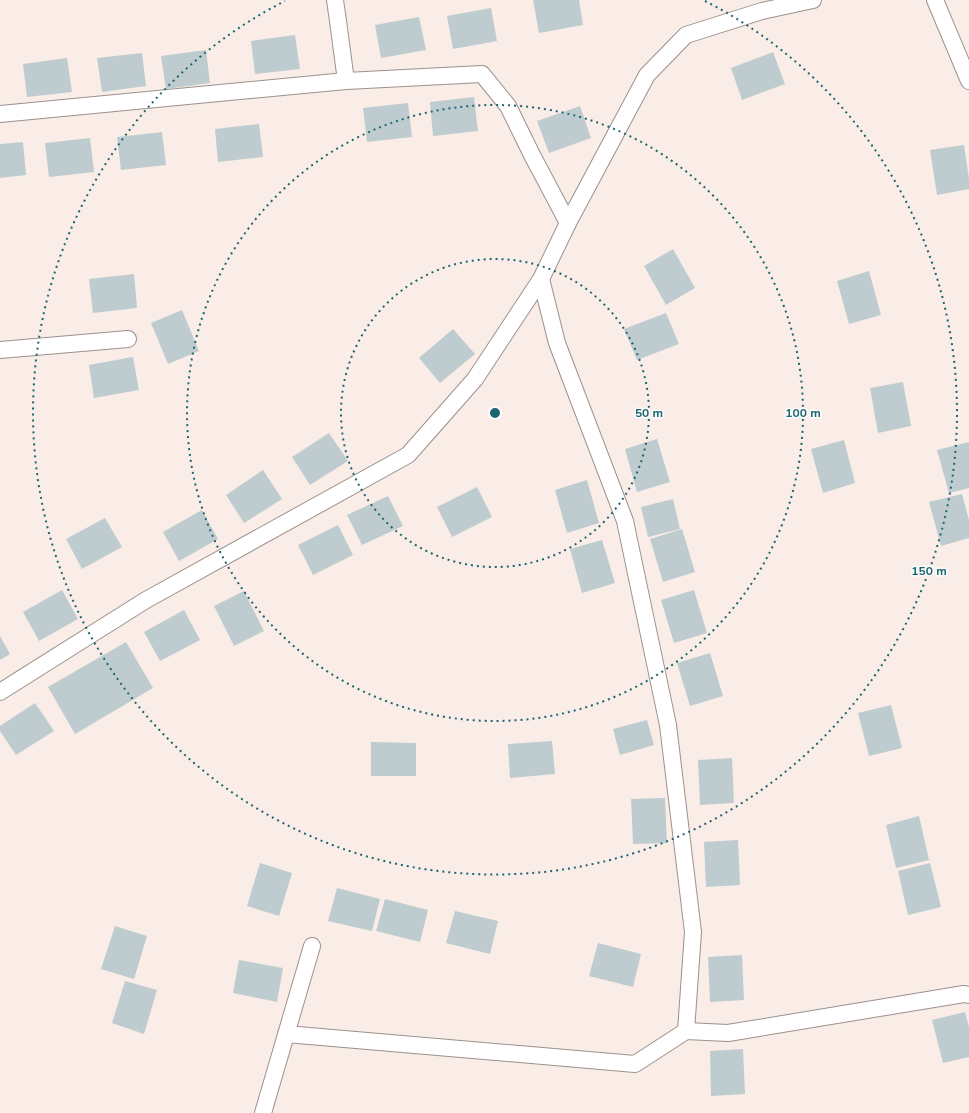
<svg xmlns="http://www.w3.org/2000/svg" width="969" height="1113" viewBox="0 0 969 1113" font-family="'Nunito Sans',sans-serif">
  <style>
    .building { fill: #becccf }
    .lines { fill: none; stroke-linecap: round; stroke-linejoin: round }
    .street-casing { stroke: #9c918b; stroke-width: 18 }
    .street { stroke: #fff; stroke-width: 16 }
    .ring { fill: none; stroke: #1c6573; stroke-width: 2; stroke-dasharray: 2 4 }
    .centre { fill: #1c6573; stroke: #fdfdfd; stroke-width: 2 }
    .ring-label { font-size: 12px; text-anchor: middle; font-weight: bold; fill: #1c6573; stroke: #fdfdfd; stroke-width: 3; stroke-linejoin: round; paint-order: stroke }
  </style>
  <rect width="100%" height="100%" fill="#faede7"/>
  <g class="building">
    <path d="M533 0H579L583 25 539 33Z"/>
    <path d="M491 8 497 41 453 49 447 16Z"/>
    <path d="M419 17 426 50 381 58 375 25Z"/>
    <path d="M295 35 300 69 255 74 251 41Z"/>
    <path d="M206 50 210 83 166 89 161 56Z"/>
    <path d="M773 52 785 84 742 100 731 68Z"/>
    <path d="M142 53 146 86 102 92 97 58Z"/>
    <path d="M67 58 72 92 27 97 23 64Z"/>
    <path d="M474 97 478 131 433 136 430 102Z"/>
    <path d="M408 103 412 137 367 142 363 108Z"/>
    <path d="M580 106 591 138 549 153 537 121Z"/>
    <path d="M259 124 263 157 218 162 215 129Z"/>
    <path d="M162 132 166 165 121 170 117 137Z"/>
    <path d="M90 138 94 172 49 177 45 143Z"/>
    <path d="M23 142 26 175 0 178V144Z"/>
    <path d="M964 145 969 179V189L937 195 930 150Z"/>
    <path d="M673 249 695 288 666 305 644 266Z"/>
    <path d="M869 271 881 315 849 324 837 281Z"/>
    <path d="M134 274 137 308 93 313 89 279Z"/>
    <path d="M182 310 199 351 168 364 151 323Z"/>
    <path d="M666 313 679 344 637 360 624 329Z"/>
    <path d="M453 329 475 354 440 383 419 358Z"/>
    <path d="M133 357 139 390 94 398 89 365Z"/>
    <path d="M903 382 911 426 878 433 870 388Z"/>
    <path d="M329 433 348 461 310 485 292 457Z"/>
    <path d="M657 439 670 482 637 492 625 449Z"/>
    <path d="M844 440 855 483 823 493 811 449Z"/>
    <path d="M969 442V488L949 493 937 450Z"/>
    <path d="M263 470 282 499 244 523 226 495Z"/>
    <path d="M587 480 599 523 567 533 555 490Z"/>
    <path d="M477 487 492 517 452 537 437 507Z"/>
    <path d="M962 494 969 520V538L941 546 929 502Z"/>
    <path d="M388 496 403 526 362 545 347 515Z"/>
    <path d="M673 499 680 529 648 537 641 507Z"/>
    <path d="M202 510 218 539 179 561 163 532Z"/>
    <path d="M105 518 122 547 82 569 66 539Z"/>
    <path d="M338 525 353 555 313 575 298 545Z"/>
    <path d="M682 529 695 572 663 582 650 539Z"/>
    <path d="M602 540 615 583 582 593 570 549Z"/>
    <path d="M62 590 78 619 39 641 23 612Z"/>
    <path d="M694 590 707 633 674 643 661 600Z"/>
    <path d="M244 591 264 631 234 646 214 606Z"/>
    <path d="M184 610 200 640 160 661 144 632Z"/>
    <path d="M0 636 10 654 0 660Z"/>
    <path d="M126 642 153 688 75 734 48 687Z"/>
    <path d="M710 653 723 696 690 706 677 663Z"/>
    <path d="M35 703 54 731 16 755 0 731V726Z"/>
    <path d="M891 705 902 748 869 756 858 713Z"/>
    <path d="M647 720 654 745 620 755 613 729Z"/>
    <path d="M552 741 555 774 510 778 508 744Z"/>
    <path d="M371 742 416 743V776H371Z"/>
    <path d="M732 758 734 803 700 805 698 760Z"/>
    <path d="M665 798 667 843 633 844 631 799Z"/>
    <path d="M919 816 929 860 896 868 886 825Z"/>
    <path d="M738 840 740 885 706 887 704 842Z"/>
    <path d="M260 863 292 873 279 916 247 906Z"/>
    <path d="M930 863 941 907 908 915 898 871Z"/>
    <path d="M337 888 380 899 372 931 328 921Z"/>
    <path d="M385 899 428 910 420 942 376 931Z"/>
    <path d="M455 911 498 921 490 954 446 943Z"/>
    <path d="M115 926 147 936 134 979 101 969Z"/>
    <path d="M598 943 641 954 633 987 589 976Z"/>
    <path d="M742 955 744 1000 710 1002 708 957Z"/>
    <path d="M239 960 283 968 277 1002 233 993Z"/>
    <path d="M125 981 157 990 144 1034 112 1023Z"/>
    <path d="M965 1012 969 1027V1057L943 1063 932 1020Z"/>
    <path d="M743 1049 745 1094 711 1096 710 1051Z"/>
  </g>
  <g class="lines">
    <g class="street-casing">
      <g id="street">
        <path d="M335 0 338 21 346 81"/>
        <path d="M935 0 969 81"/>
        <path d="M0 114 346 81 482 74 508 106 532 155 568 223"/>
        <path d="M541 279 557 343 625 521 668 725 693 932 686 1031"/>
        <path d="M0 350 128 339"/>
        <path d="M0 692 146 600 408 455 475 379 541 279 568 223 647 75 686 35 762 11 813 0"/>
        <path d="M286 1034 635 1064 686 1031 728 1033 964 994 969 995"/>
        <path d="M263 1113 312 946"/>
      </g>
    </g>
    <use href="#street" class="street"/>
  </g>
  <g class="ring">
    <circle cx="495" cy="413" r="154"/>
    <circle cx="495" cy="413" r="308"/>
    <path d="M705 1A462 462 0 1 1 285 1"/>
  </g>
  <circle cx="495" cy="413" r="6" class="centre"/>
  <g class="ring-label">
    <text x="649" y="417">50 m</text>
    <text x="803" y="417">100 m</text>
    <text x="929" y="575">150 m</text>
  </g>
</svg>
